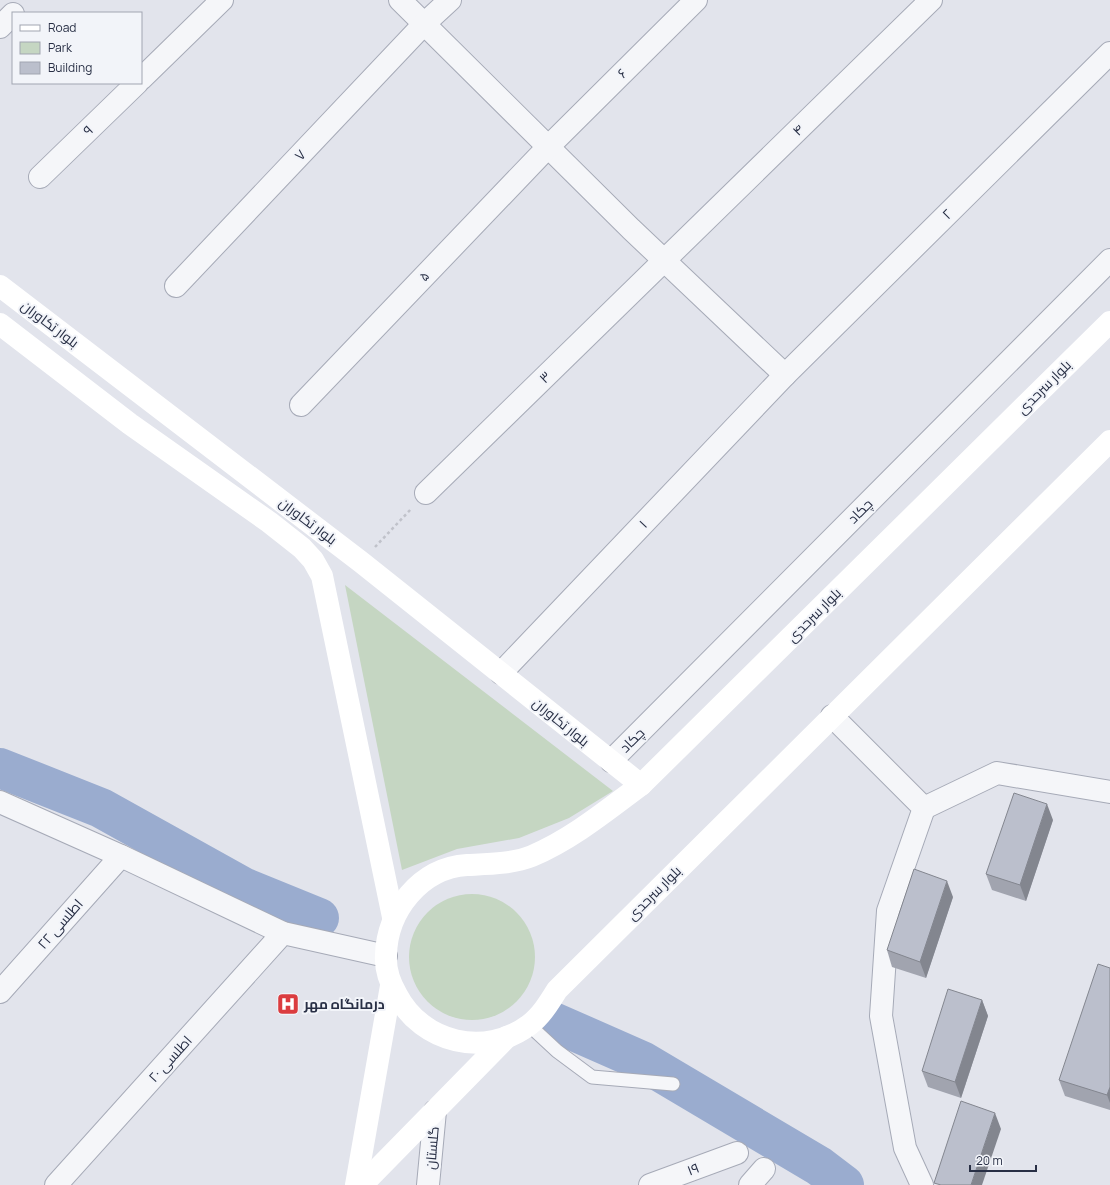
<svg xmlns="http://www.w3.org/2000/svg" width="1110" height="1185" viewBox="0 0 1110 1185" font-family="Manrope,Cairo,sans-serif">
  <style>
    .green { fill: #c5d6c2 }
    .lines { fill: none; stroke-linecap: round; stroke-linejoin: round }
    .river { stroke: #9aaccf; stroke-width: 40 }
    .service-casing { stroke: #a6aab7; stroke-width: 15 }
    .minor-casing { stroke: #a6aab7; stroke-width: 24 }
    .tertiary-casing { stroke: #a6aab7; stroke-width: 24 }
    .path { stroke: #c0c2ca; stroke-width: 2.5; stroke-dasharray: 3 3; stroke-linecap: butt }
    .service { stroke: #f5f6f9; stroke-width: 13 }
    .minor { stroke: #f5f6f9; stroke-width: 22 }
    .tertiary { stroke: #f5f6f9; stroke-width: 22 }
    .secondary { stroke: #fff; stroke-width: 22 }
    .wall { fill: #a1a4af }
    .shaded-wall { fill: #83868f }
    .building { fill: #bbbfcc; stroke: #83868f }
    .labels { text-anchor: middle; stroke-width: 4; stroke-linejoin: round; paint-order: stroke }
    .street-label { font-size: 14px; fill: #282f45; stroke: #f2f4f9 }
    .poi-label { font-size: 14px; font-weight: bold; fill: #282f45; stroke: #f2f4f9; text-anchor: start }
  </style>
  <rect width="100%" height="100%" fill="#e2e4ec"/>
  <g class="green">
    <path d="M345 585 613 791 569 818 519 838 457 849 402 870Z"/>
    <circle cx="472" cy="957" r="63"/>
  </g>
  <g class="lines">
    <g class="river">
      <path d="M0 768 101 808 243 887 319 918"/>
      <path d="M551 1021 642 1061 819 1166 844 1185"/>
    </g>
    <g class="service-casing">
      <path id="service" d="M529 1025 557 1051 592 1077 673 1084"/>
    </g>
    <g class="minor-casing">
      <g id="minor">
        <path d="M400 0 631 229 785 375"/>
        <path d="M0 27 13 14"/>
        <path d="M141 79 222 0"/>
        <path d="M40 177 137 83"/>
        <path d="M176 286 424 24 450 0"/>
        <path d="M301 405 548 147 696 0"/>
        <path d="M426 493 931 0"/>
        <path d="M501 673 785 375 1110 53"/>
        <path d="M832 716 924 808 888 911 881 1016 905 1148 922 1185"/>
        <path d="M0 802 121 856 283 933 386 956"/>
        <path d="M924 808 997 773 1110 792"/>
        <path d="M0 992 121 856"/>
        <path d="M56 1185 283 933"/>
        <path d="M650 1185 737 1153"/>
        <path d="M750 1185 764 1169"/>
      </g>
    </g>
    <g class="tertiary-casing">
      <g id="tertiary">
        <path d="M611 761 1110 260"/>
        <path d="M428 1185 435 1111"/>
      </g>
    </g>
    <path class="path" d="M375 547 412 508"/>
    <use href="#service" class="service"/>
    <use href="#minor" class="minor"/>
    <use href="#tertiary" class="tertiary"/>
    <g class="secondary">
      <path d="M0 286 361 562 641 785"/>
      <path d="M1110 322 641 785C606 811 572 839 532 856 512 864 488 864 467 865 420 868 387 911 386 955 385 969 390 983 397 995 422 1043 485 1058 529 1025 541 1016 549 1003 557 990L1110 441"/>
      <path d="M0 324 130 424 269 522 302 548 313 560 322 576 393 917"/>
      <path d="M356 1185 391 986"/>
      <path d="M362 1185 507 1037"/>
    </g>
  </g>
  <g class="wall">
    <path d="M1053 820 1026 901 992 890 986 874Z"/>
    <path d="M953 897 926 978 892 967 887 950Z"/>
    <path d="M1110 968V1110L1065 1096 1059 1080Z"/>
    <path d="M982 1000 988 1016 961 1098 928 1087 922 1071Z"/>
  </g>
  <g class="shaded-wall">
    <path d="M1047 804 1053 820 1026 901 1020 885Z"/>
    <path d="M947 881 953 897 926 978 920 962Z"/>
    <path d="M982 1000 988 1016 961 1098 955 1082Z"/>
    <path d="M1110 1087V1103L1107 1095Z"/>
    <path d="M995 1113 1001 1129 982 1185H971Z"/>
  </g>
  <g class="building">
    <path d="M1014 793 1047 804 1020 885 986 874Z"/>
    <path d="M914 869 947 881 920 962 887 950Z"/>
    <path d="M1098 964 1110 968V1087L1107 1095 1059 1080Z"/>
    <path d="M948 989 982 1000 955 1082 922 1071Z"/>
    <path d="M961 1101 995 1113 971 1185H941L934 1183Z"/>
  </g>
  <defs>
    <g id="hospital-square" transform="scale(1.15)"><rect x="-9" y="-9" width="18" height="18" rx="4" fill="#db3c3f" stroke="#f2f4f9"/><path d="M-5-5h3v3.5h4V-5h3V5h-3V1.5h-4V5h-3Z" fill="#fff"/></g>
  </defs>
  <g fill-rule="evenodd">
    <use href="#hospital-square" x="288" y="1004"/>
  </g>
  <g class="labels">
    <g class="street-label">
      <text transform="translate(622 73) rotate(-45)" y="5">۶</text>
      <text transform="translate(88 130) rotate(-44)" y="5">۹</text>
      <text transform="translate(798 130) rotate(-44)" y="5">۴</text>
      <text transform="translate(300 155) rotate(-47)" y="5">۷</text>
      <text transform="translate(947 214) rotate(-45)" y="5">۲</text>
      <text transform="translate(424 276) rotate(-46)" y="5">۵</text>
      <text transform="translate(50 324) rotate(37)" y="5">بلوار تکاوران</text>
      <text transform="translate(545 377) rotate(-44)" y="5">۳</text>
      <text transform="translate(1044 387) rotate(-45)" y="5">بلوار سرحدی</text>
      <text transform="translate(860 511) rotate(-45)" y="5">چکاد</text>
      <text transform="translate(308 521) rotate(37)" y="5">بلوار تکاوران</text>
      <text transform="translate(643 524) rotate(-46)" y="5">۱</text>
      <text transform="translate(814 615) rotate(-45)" y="5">بلوار سرحدی</text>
      <text transform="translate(561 722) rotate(39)" y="5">بلوار تکاوران</text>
      <text transform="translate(632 740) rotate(-45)" y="5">چکاد</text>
      <text transform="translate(654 893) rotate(-45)" y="5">بلوار سرحدی</text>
      <text transform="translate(60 924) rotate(-49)" y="5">اطلسی ۲۲</text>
      <text transform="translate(170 1059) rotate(-48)" y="5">اطلسی ۲۰</text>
      <text transform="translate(432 1148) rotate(-85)" y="5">گلستان</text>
      <text transform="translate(693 1169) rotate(-21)" y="5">۱۹</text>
    </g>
    <g class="poi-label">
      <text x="304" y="1009">درمانگاه مهر</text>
    </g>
  </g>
  <rect x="12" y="12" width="130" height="72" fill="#f2f4f9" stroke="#a1a5b1"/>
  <rect x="20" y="25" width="20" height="6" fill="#ffffff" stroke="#a1a5b1"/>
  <text x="48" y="32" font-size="12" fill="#282f45">Road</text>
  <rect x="20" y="42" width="20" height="12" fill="#c5d6c2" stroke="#a1a5b1"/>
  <text x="48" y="52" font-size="12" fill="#282f45">Park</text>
  <rect x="20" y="62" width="20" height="12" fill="#bbbfcc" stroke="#a1a5b1"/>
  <text x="48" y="72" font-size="12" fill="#282f45">Building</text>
  <path d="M970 1165v6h66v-6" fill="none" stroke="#282f45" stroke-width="2"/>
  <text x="976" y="1165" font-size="12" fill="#282f45" stroke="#f2f4f9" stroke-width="3" paint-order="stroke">20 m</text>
</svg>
